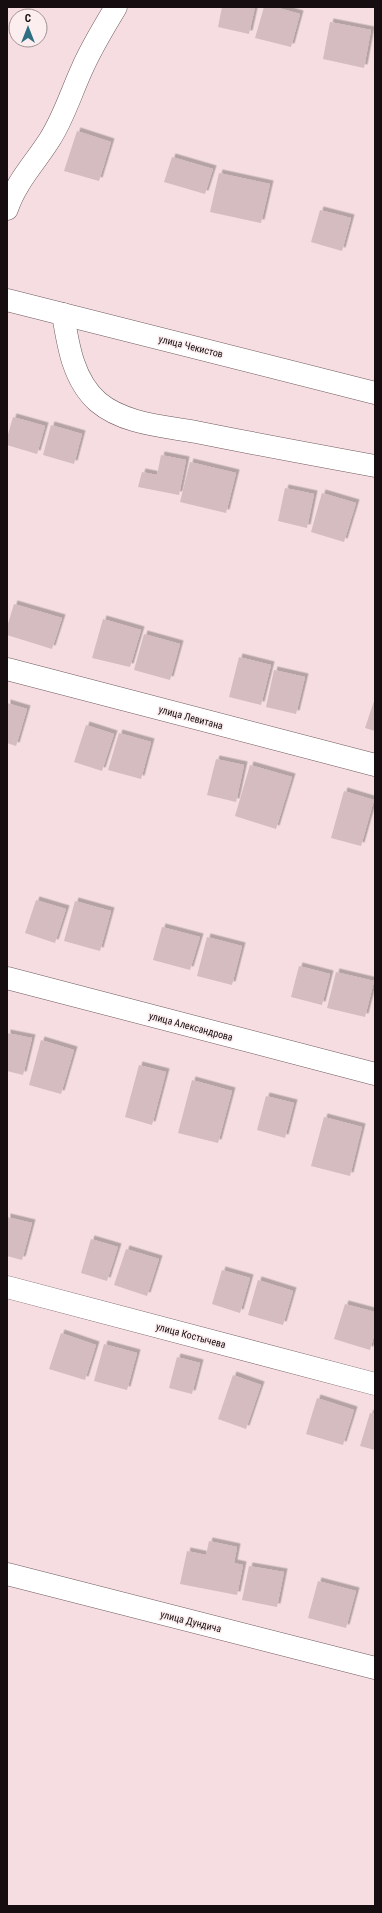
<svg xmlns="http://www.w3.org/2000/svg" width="382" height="1913" viewBox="0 0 382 1913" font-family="'Roboto Condensed',sans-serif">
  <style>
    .building { fill: #d4bcc0; filter: url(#shadow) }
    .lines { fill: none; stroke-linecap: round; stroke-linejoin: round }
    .minor-casing { stroke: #6f5a5e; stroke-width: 23 }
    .minor { stroke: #fff; stroke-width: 22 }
    .labels { text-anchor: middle; stroke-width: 3; stroke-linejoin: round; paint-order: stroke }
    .street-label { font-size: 10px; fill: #150d0f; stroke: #fcedef }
  </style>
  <defs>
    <filter id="shadow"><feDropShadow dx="3.5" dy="-3.5" stdDeviation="0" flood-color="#0004"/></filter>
  </defs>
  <rect width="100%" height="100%" fill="#f5dde1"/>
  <g class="building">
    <path d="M222 7H255L249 34 218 27Z"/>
    <path d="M264 7H275L300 14 291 47 255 38Z"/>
    <path d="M330 22 371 30 364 68 323 59Z"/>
    <path d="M77 131 111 142 99 181 64 171Z"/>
    <path d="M172 157 213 169 205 194 164 182Z"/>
    <path d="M219 173 270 184 261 223 210 212Z"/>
    <path d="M320 210 351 218 342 251 311 242Z"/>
    <path d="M13 417 45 426 37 454 7 445V438Z"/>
    <path d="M51 425 82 434 74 464 43 455Z"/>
    <path d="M161 455 186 460 179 495 138 487 142 472 157 475Z"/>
    <path d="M190 462 236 473 226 513 180 502Z"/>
    <path d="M285 488 314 494 307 528 278 521Z"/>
    <path d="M322 493 356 503 344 542 311 532Z"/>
    <path d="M14 604 62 618 52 649 7 635V627Z"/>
    <path d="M103 619 141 630 130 667 92 658Z"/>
    <path d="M144 634 180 644 170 680 134 670Z"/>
    <path d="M239 657 271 665 261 705 229 697Z"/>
    <path d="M274 670 305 677 296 714 266 707Z"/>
    <path d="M375 698V731L365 728Z"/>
    <path d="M7 703 27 709 16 746 7 743Z"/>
    <path d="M86 725 114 734 102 771 74 762Z"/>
    <path d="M119 733 151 742 141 779 108 770Z"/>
    <path d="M216 759 244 765 236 802 207 795Z"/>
    <path d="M250 765 292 777 276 829 235 816Z"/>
    <path d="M344 791 374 800 361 846 331 838Z"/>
    <path d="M36 900 66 909 55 943 25 933Z"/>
    <path d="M75 901 111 911 100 951 64 941Z"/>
    <path d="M162 927 200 937 190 970 153 960Z"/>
    <path d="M207 937 242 946 232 985 197 976Z"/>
    <path d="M299 966 330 974 322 1005 291 997Z"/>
    <path d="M336 972 374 981 365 1017 327 1008Z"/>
    <path d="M7 1033 32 1038 23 1075 7 1071Z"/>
    <path d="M41 1040 74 1050 61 1094 29 1085Z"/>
    <path d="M139 1065 166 1072 152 1125 125 1117Z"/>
    <path d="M192 1080 232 1091 218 1143 178 1133Z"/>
    <path d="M266 1096 294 1103 285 1138 257 1130Z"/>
    <path d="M324 1117 362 1127 350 1176 311 1166Z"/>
    <path d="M7 1217 32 1223 22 1260 7 1256Z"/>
    <path d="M91 1239 118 1247 107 1281 81 1273Z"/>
    <path d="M126 1249 159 1259 147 1296 114 1285Z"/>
    <path d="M222 1270 250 1278 240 1313 212 1304Z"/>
    <path d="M258 1280 293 1291 283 1325 248 1315Z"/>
    <path d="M345 1304 375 1312V1332L370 1350 334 1339Z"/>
    <path d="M61 1333 96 1345 85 1380 49 1369Z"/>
    <path d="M104 1344 137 1353 127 1390 94 1381Z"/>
    <path d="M177 1357 200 1363 192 1394 169 1388Z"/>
    <path d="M233 1375 261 1385 246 1429 218 1419Z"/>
    <path d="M317 1398 354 1410 343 1445 306 1434Z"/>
    <path d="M370 1413 375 1414V1450L360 1446Z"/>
    <path d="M209 1541 237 1547 234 1563 243 1565 237 1595 180 1584 187 1551 206 1555Z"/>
    <path d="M249 1566 284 1572 277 1607 242 1600Z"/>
    <path d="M318 1581 356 1591 346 1628 308 1618Z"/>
  </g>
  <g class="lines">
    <g class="minor-casing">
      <g id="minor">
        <path d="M7 209C16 182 35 163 50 139 64 117 71 93 82 69 91 48 104 27 116 7"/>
        <path d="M7 300 375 393"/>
        <path d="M63 314C68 345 73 380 98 402 124 424 164 426 196 432 255 444 315 455 375 466"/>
        <path d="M7 669 375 765"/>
        <path d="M7 978 375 1074"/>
        <path d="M7 1287 375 1384"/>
        <path d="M7 1574 375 1668"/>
      </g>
    </g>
    <use href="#minor" class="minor"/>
  </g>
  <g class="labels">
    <g class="street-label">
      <text transform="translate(191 346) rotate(14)" y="4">улица Чекистов</text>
      <text transform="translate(191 717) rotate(15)" y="4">улица Левитана</text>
      <text transform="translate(191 1026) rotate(15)" y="4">улица Александрова</text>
      <text transform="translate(191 1335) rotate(15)" y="4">улица Костычева</text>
      <text transform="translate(191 1621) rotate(14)" y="4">улица Дундича</text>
    </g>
  </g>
  <rect width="382" height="1913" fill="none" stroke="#150d0f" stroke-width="16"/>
  <g transform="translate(28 28)"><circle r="19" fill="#fcedef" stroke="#a09395"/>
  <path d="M0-3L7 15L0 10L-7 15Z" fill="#2e6f82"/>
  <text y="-6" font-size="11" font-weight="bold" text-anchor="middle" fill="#150d0f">С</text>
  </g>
</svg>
